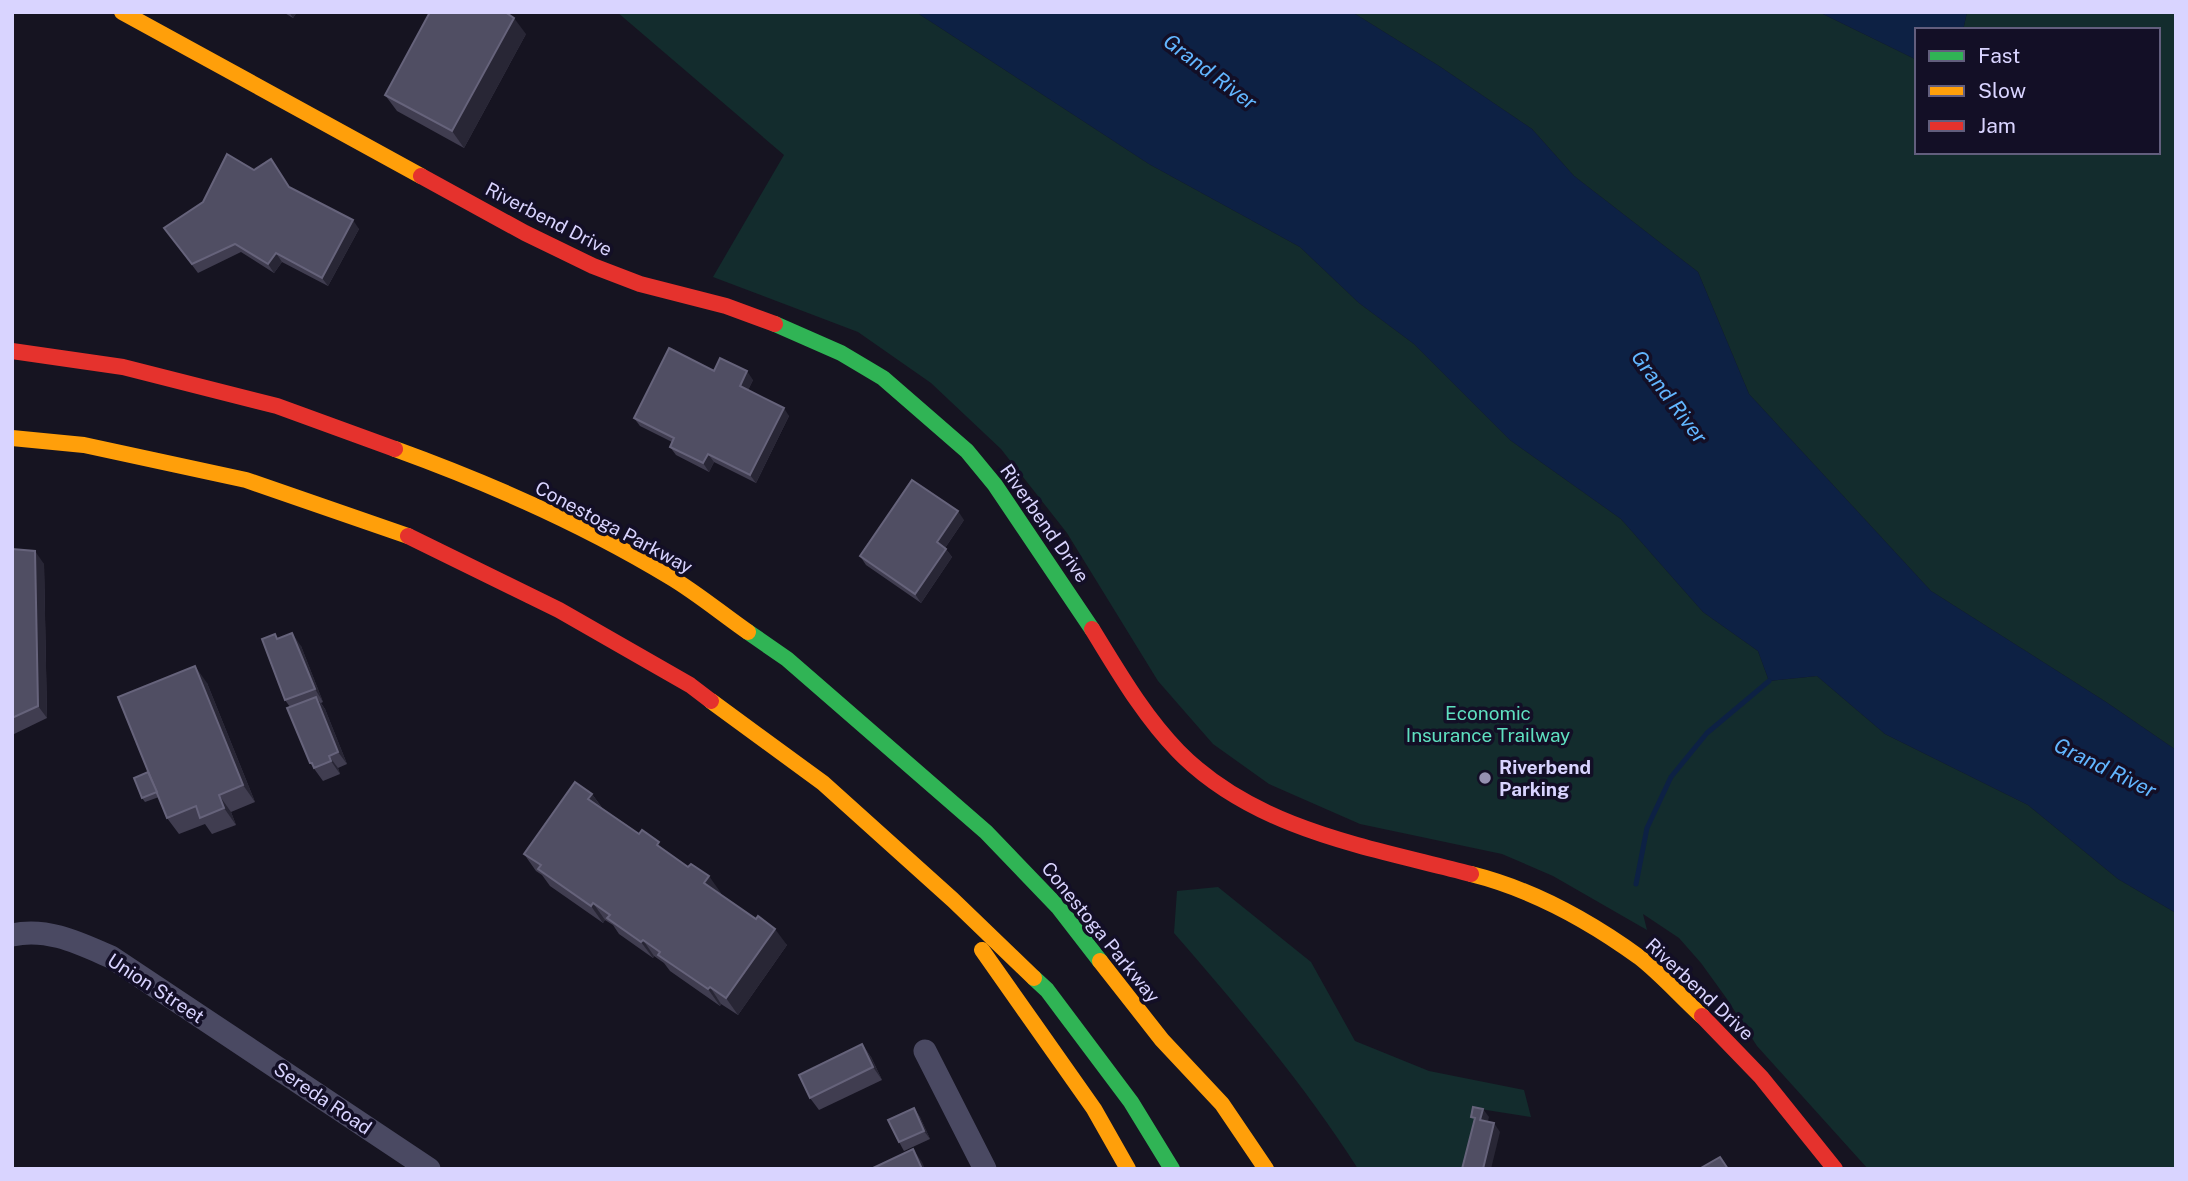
<svg xmlns="http://www.w3.org/2000/svg" width="2188" height="1181" viewBox="0 0 2188 1181" font-family="'Public Sans',sans-serif">
  <style>
    .green { fill: #132c2d }
    .water { fill: #0d2144 }
    .lines { fill: none; stroke-linecap: round; stroke-linejoin: round }
    .stream { stroke: #0d2144; stroke-width: 5 }
    .street { stroke: #4a4962; stroke-width: 23 }
    .fast { stroke: #30b455; stroke-width: 16 }
    .slow { stroke: #ff9f0a; stroke-width: 16 }
    .jam { stroke: #e5322d; stroke-width: 16 }
    .wall { fill: #403d50 }
    .shaded-wall { fill: #282635 }
    .building { fill: #504e63; stroke: #66637b; stroke-width: 2 }
    .poi-dot { fill: #9591b1; stroke: #130f26; stroke-width: 2.5 }
    .labels { text-anchor: middle; stroke-width: 7; stroke-linejoin: round; paint-order: stroke }
    .street-label { font-size: 19px; fill: #d9d4ff; stroke: #130f26 }
    .park-label { font-size: 19px; fill: #5fe0c0; stroke: #130f26 }
    .poi-label { font-size: 19px; font-weight: bold; fill: #d9d4ff; stroke: #130f26; text-anchor: start }
    .water-label { font-size: 21px; font-style: italic; fill: #62b6ff; stroke: #130f26 }
  </style>
  <rect width="100%" height="100%" fill="#161421"/>
  <g class="green">
    <path d="M617 12H916L1149 164 1300 247 1359 303 1414 344 1510 440 1621 519 1703 612 1758 651 1769 681 1817 676 1885 734 2028 805 2118 879 2176 913V1169H1868L1757 1046 1727 999 1701 963 1679 938 1643 914 1647 930 1553 876 1502 854 1360 824 1269 784 1213 744 1158 681 1067 533 1001 449 931 383 858 332 713 277 784 155Z"/>
    <path d="M1352 12H1815L1821 13 1917 60V152H2158V30H1963L1967 12H2176V750L2106 702 1931 591 1749 394 1698 272 1574 176 1532 129 1439 66Z"/>
    <path d="M1218 887 1311 962 1355 1041 1429 1071 1524 1090 1531 1117 1480 1109 1462 1169H1358C1304 1084 1239 1008 1174 933L1177 891Z"/>
  </g>
  <g class="water">
    <path d="M916 12H1352L1439 66 1532 129 1574 176 1698 272 1749 394 1931 591 2106 702 2176 750V913L2118 879 2028 805 1885 734 1817 676 1769 681 1758 651 1703 612 1621 519 1510 440 1414 344 1359 303 1300 247 1149 164Z"/>
    <path d="M1815 12H1967L1963 30H1917V60L1821 13Z"/>
  </g>
  <g class="lines">
    <path class="stream" d="M1636 884 1647 828 1671 777 1707 733 1769 681"/>
    <g class="street">
      <path d="M12 935C47 927 79 943 111 957L429 1169"/>
      <path d="M925 1051 985 1169"/>
    </g>
    <g class="fast">
      <path d="M775 324 841 353 883 378 967 451 995 485 1092 629"/>
      <path d="M748 632 787 659 986 832 1059 908 1100 961"/>
      <path d="M1034 978 1047 990 1131 1102 1172 1169"/>
    </g>
    <g class="slow">
      <path d="M122 12 421 176"/>
      <path d="M12 438 84 445 246 480 408 536"/>
      <path d="M395 449C486 482 586 526 670 577 697 593 722 614 748 632"/>
      <path d="M711 701 823 783 953 900 1034 978"/>
      <path d="M1471 874C1531 889 1588 920 1639 957 1661 974 1681 997 1702 1016"/>
      <path d="M982 950 1094 1109 1128 1169"/>
      <path d="M1100 961 1162 1040 1222 1104 1266 1169"/>
    </g>
    <g class="jam">
      <path d="M421 176 525 233 593 266 640 284 726 306 775 324"/>
      <path d="M12 351 123 367 277 406 395 449"/>
      <path d="M408 536 559 610 690 685 711 701"/>
      <path d="M1092 629C1118 671 1143 715 1178 751 1255 830 1369 847 1471 874"/>
      <path d="M1702 1016 1761 1077 1835 1169"/>
    </g>
  </g>
  <g class="wall">
    <path d="M283 12H297L293 18Z"/>
    <path d="M526 34 464 148 397 111 385 95Z"/>
    <path d="M271 159 290 188 359 229 328 286 282 262 274 273 241 252 198 273 170 236 254 170Z"/>
    <path d="M714 371 753 380 748 390 789 416 756 483 714 462 709 472 676 455 670 447 672 442 640 426 634 418Z"/>
    <path d="M964 520 945 548 952 557 921 603 866 565 860 556Z"/>
    <path d="M12 549 44 564 47 718 12 735Z"/>
    <path d="M275 634 278 639 301 646 323 702 321 703 325 709 347 764 338 768 340 774 323 781 310 763 290 707 285 700Z"/>
    <path d="M207 683 255 802 231 812 236 825 212 834 205 824 179 834 167 818 159 797 145 802 142 798 148 772Z"/>
    <path d="M592 794 603 809 665 851 787 945 738 1015 721 1004 720 1006 670 971 664 963 654 956 653 958 619 934 613 925 605 920 603 923 550 886 542 875 536 871 524 854Z"/>
    <path d="M862 1044 871 1057 882 1080 819 1110 810 1098Z"/>
    <path d="M914 1108 920 1117 930 1139 904 1151 899 1142Z"/>
  </g>
  <g class="shaded-wall">
    <path d="M289 12H297L293 18Z"/>
    <path d="M514 18 526 34 464 148 452 131Z"/>
    <path d="M353 220 359 229 328 286 322 278Z"/>
    <path d="M276 253 282 262 274 273 268 264Z"/>
    <path d="M747 371 753 380 746 394 740 386Z"/>
    <path d="M784 408 789 416 756 483 750 475Z"/>
    <path d="M708 454 714 462 709 472 703 463Z"/>
    <path d="M958 511 964 520 943 551 937 542Z"/>
    <path d="M946 549 952 557 921 603 915 594Z"/>
    <path d="M35 551 44 564 47 718 38 706Z"/>
    <path d="M292 633 301 646 323 702 315 689Z"/>
    <path d="M195 666 207 683 255 802 243 785Z"/>
    <path d="M316 697 325 709 347 764 338 752Z"/>
    <path d="M329 756 338 768 340 774 331 761Z"/>
    <path d="M592 794 604 811 588 799Z"/>
    <path d="M219 795 231 812 236 825 224 808Z"/>
    <path d="M709 876 721 893 716 900 704 883Z"/>
    <path d="M593 903 605 920 603 923 591 906Z"/>
    <path d="M775 929 787 945 738 1015 726 998Z"/>
    <path d="M643 940 654 956 653 958 641 942Z"/>
    <path d="M710 987 721 1004 720 1006 708 989Z"/>
    <path d="M862 1044 871 1057 882 1080 873 1067Z"/>
    <path d="M914 1108 920 1117 930 1139 924 1131Z"/>
    <path d="M1483 1109 1489 1117 1486 1129 1480 1120Z"/>
    <path d="M1494 1123 1500 1132 1491 1169H1483Z"/>
    <path d="M913 1149 922 1162 925 1169H922Z"/>
  </g>
  <g class="building">
    <path d="M430 12H505L514 18 452 131 385 95Z"/>
    <path d="M227 154 254 170 271 159 289 187 353 220 322 278 276 253 268 264 235 244 192 264 164 228 203 202Z"/>
    <path d="M669 348 714 371 720 358 747 371 740 386 784 408 750 475 708 454 703 463 670 447 674 438 634 418Z"/>
    <path d="M912 480 958 511 937 542 946 549 915 594 860 556Z"/>
    <path d="M12 549 35 551 38 706 12 718Z"/>
    <path d="M292 633 315 689 285 700 262 639 275 634 277 639Z"/>
    <path d="M195 666 243 785 219 795 224 808 200 818 196 806 167 818 118 697Z"/>
    <path d="M316 697 338 752 329 756 331 761 314 768 312 763H310L287 708Z"/>
    <path d="M148 772 157 792 142 798 134 778Z"/>
    <path d="M575 782 592 794 588 799 639 834 642 830 659 842 657 845 688 867 691 864 709 876 704 883 756 919 758 916 775 929 726 998 710 987 708 989 658 955 660 952 643 940 641 942 607 918 610 915 593 903 591 906 538 869 541 865 524 854Z"/>
    <path d="M862 1044 873 1067 810 1098 799 1075Z"/>
    <path d="M1473 1107 1483 1109 1480 1120 1494 1123 1483 1169H1462L1475 1118 1471 1117Z"/>
    <path d="M914 1108 924 1131 899 1142 888 1120Z"/>
    <path d="M913 1149 922 1169H871Z"/>
    <path d="M1720 1157 1728 1169H1702L1701 1168Z"/>
  </g>
  <circle class="poi-dot" cx="1485" cy="778" r="7"/>
  <g class="labels">
    <g class="street-label">
      <text transform="translate(549 219) rotate(27)" y="7">Riverbend Drive</text>
      <text transform="translate(1045 523) rotate(55)" y="7">Riverbend Drive</text>
      <text transform="translate(614 527) rotate(28)" y="7">Conestoga Parkway</text>
      <text transform="translate(1101 932) rotate(51)" y="7">Conestoga Parkway</text>
      <text transform="translate(156 988) rotate(33)" y="7">Union Street</text>
      <text transform="translate(1700 989) rotate(43)" y="7">Riverbend Drive</text>
      <text transform="translate(323 1098) rotate(34)" y="7">Sereda Road</text>
    </g>
    <g class="park-label">
      <text x="1488" y="720">Economic<tspan x="1488" dy="22">Insurance Trailway</tspan></text>
    </g>
    <g class="poi-label">
      <text x="1499" y="774">Riverbend<tspan x="1499" dy="22">Parking</tspan></text>
    </g>
    <g class="water-label">
      <text transform="translate(1210 72) rotate(37)" y="7">Grand River</text>
      <text transform="translate(1669 397) rotate(53)" y="7">Grand River</text>
      <text transform="translate(2105 768) rotate(26)" y="7">Grand River</text>
    </g>
  </g>
  <rect width="2188" height="1181" fill="none" stroke="#d9d4ff" stroke-width="28"/>
  <rect x="1915" y="28" width="245" height="126" fill="#130f26" stroke="#625e7d" stroke-width="2"/>
  <rect x="1929" y="51" width="35" height="10" fill="#30b455" stroke="#625e7d" stroke-width="2"/>
  <text x="1978" y="63" font-size="21" fill="#d9d4ff">Fast</text>
  <rect x="1929" y="86" width="35" height="10" fill="#ff9f0a" stroke="#625e7d" stroke-width="2"/>
  <text x="1978" y="98" font-size="21" fill="#d9d4ff">Slow</text>
  <rect x="1929" y="121" width="35" height="10" fill="#e5322d" stroke="#625e7d" stroke-width="2"/>
  <text x="1978" y="133" font-size="21" fill="#d9d4ff">Jam</text>
</svg>
